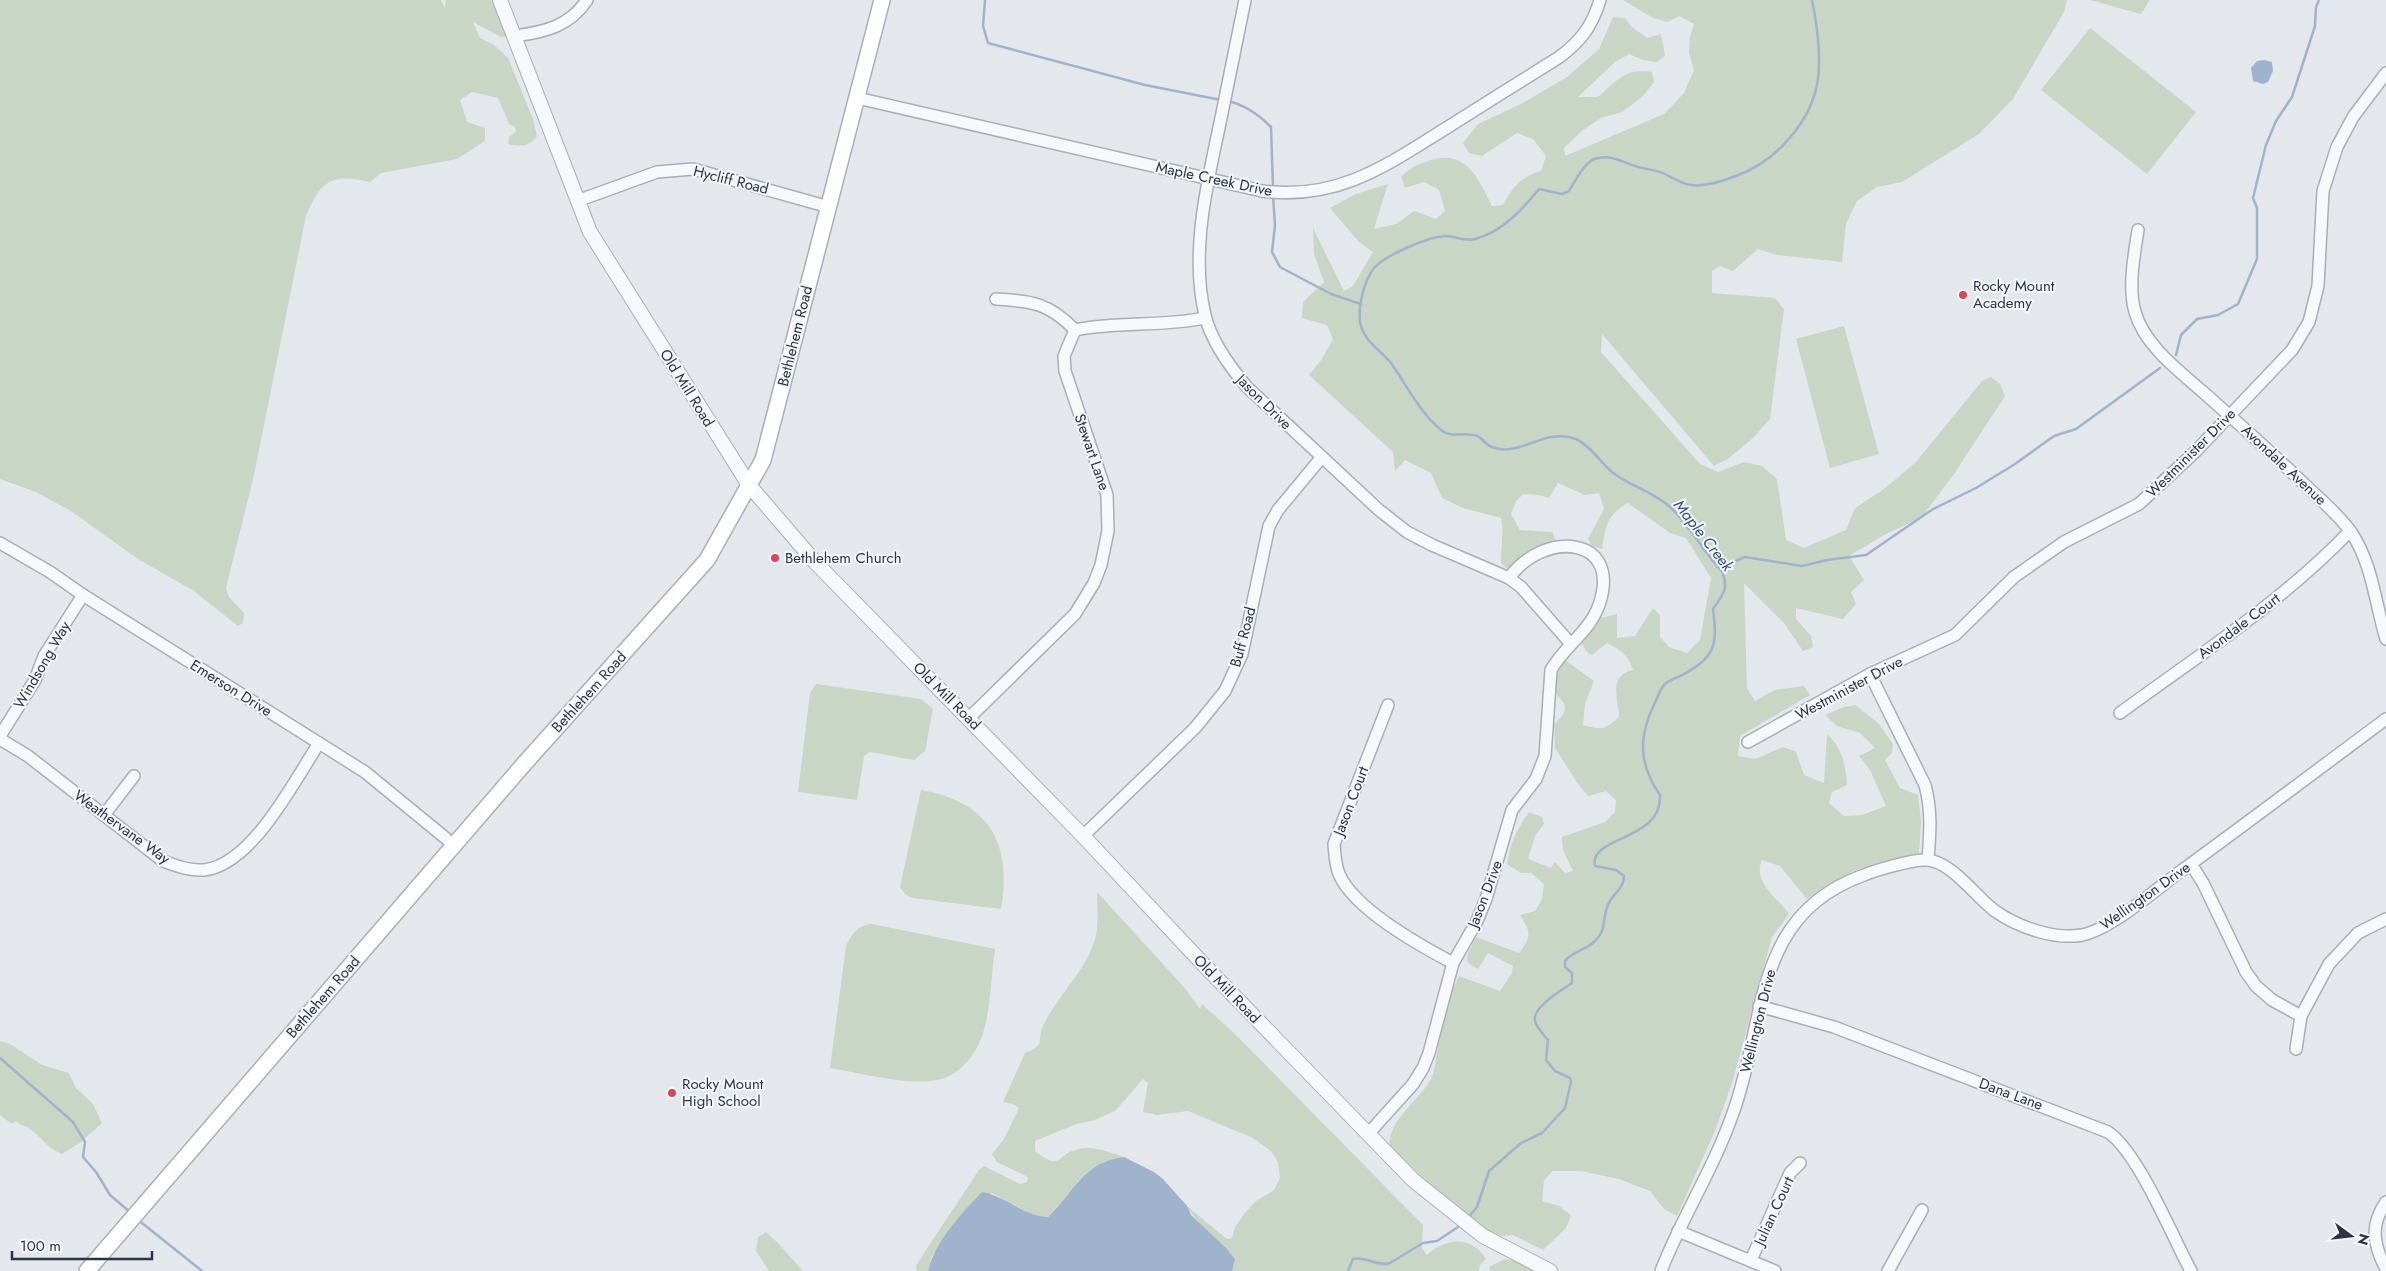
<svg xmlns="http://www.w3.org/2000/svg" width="2386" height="1271" viewBox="0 0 2386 1271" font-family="Jost,sans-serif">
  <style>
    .green { fill: #c9d6c5 }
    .water { fill: #9fb4cc }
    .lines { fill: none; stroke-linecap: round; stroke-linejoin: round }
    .stream { stroke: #9fb4cc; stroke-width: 2.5 }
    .minor-casing { stroke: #a9aeb7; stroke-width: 14 }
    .tertiary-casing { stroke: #a9aeb7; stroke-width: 16 }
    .secondary-casing { stroke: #a9aeb7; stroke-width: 18 }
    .minor { stroke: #f7f8fa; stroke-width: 11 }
    .tertiary { stroke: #f7f8fa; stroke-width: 14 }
    .secondary { stroke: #fff; stroke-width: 15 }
    .poi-dot { fill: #d1495b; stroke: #f4f6f9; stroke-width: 2 }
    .labels { text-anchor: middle; stroke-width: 4; stroke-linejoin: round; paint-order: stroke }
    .street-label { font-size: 15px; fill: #2b3445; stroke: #f4f6f9 }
    .poi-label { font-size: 15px; fill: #2b3445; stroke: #f4f6f9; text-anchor: start }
    .water-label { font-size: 16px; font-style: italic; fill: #34527a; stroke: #f4f6f9 }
  </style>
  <rect width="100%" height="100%" fill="#e4e7ec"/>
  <g class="green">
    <path d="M0 0H441L445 8 446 0H491L508 36 501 37 473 22 480 38 494 45 508 58 533 119 537 136C529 147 521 147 508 144L509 137 516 131 515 127 509 124 498 98 472 92 460 100 467 122 485 128V141L457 159 381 173 370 182C331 173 321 181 306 216L254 475 226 588 229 597 244 613 243 623 238 626 194 591 138 559 71 511 36 492 0 479Z"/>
    <path d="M1623 0H2067L2064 12 2013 99 1979 134 1902 182 1877 187 1857 201 1846 224 1842 262 1777 255 1758 249 1733 271 1720 266 1712 271V293L1775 298 1784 309 1770 419 1753 438 1728 459 1714 466 1602 334 1601 352 1700 464 1718 472 1744 462 1762 466 1777 479 1786 540 1804 548 1846 530 1855 508 1884 489 1916 462 1982 381 1991 377 2000 384 2005 396 1954 474 1922 517 1884 535 1849 556 1864 580 1851 592 1856 604 1843 619 1796 608V619L1811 636 1813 647 1803 651 1784 623 1744 583 1747 688 1755 701 1775 690 1804 686 1810 695 1740 736 1738 756 1755 759 1783 747 1796 752 1804 775 1824 783 1827 734C1843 749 1845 764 1847 785L1832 792 1829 803 1844 816 1862 815 1886 806 1870 770 1859 756 1875 748 1860 733 1837 726 1825 715 1844 707 1855 705 1878 723 1893 744 1892 753 1885 760 1900 788 1918 795 1921 821 1919 855C1868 862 1849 870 1807 899L1780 866 1762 860C1752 882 1778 898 1789 914L1772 937 1733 1080 1715 1131 1677 1216 1664 1209 1650 1191 1619 1179 1581 1171H1553L1544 1180 1542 1201 1559 1206 1571 1215 1566 1228 1543 1250 1513 1235 1493 1236C1456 1208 1422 1178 1389 1145 1391 1117 1418 1102 1431 1079 1435 1071 1435 1061 1437 1053 1443 1027 1447 1000 1459 976L1500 991 1512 973 1513 966 1488 953 1478 969 1468 963 1467 956 1476 937 1519 953C1532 936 1531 932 1520 915L1535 911 1542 899 1544 884 1531 873H1521L1507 864C1510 843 1517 829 1529 812L1542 817 1544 824 1535 836 1528 859 1551 868 1555 862 1565 873 1573 871 1563 850 1562 837 1605 822 1615 812 1616 800 1606 791 1588 796 1578 784 1555 748 1554 724C1568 711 1569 706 1554 692L1556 677 1565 660 1594 681 1585 704 1583 725C1601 730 1605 730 1619 717 1618 699 1608 675 1633 670 1628 655 1621 650 1607 643L1592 655 1586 651 1580 641 1600 618 1617 614V638L1635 636 1653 608 1660 615V637L1669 647 1687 653 1700 640 1711 578 1686 538 1670 533 1628 503C1606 515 1606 527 1602 549L1592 546 1588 539 1604 509 1599 493 1585 495 1558 483 1549 498 1539 495 1523 494 1516 501 1511 514 1520 530 1552 532 1556 540 1536 547 1509 570 1501 563C1501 547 1504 533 1501 518L1463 508 1442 498 1431 473 1405 460 1395 471 1393 452 1309 375 1322 359 1333 339 1327 325 1302 318 1303 302 1324 282 1314 254 1313 228 1344 291 1353 286 1373 252 1359 242 1330 208 1356 194 1388 184 1374 229 1396 224 1414 211 1436 219 1445 211 1439 190 1424 182 1405 188 1401 177C1411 167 1418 164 1431 160 1466 149 1479 179 1492 206L1503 205C1512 188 1521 176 1541 171L1546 156 1533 139 1517 133 1482 156 1469 153 1463 143 1478 124 1521 104 1567 77 1599 49 1613 17 1625 18 1632 27 1647 38 1661 34 1665 56 1657 62 1643 60 1629 54 1615 62 1578 97H1598C1617 81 1625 67 1652 72L1654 82 1642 97 1622 112 1601 118 1583 130 1564 148 1565 156 1664 114 1684 93 1694 70 1689 53 1690 37 1694 24 1679 16 1668 22 1653 18Z"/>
    <path d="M2090 0H2150L2141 14Z"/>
    <path d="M2090 28 2196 112 2147 174 2041 90Z"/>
    <path d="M1844 326 1879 454 1830 468 1796 339Z"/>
    <path d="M816 684 921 699 933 709 925 751 914 760 870 752 864 756 857 800 798 792 810 693Z"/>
    <path d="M921 790C989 802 1012 842 1001 909L912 898 905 894 900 887Z"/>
    <path d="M1097 892 1183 986 1200 1009 1202 1004 1236 1035 1423 1225 1422 1248 1427 1255C1446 1238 1471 1235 1486 1259L1480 1265 1479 1271H1232L1235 1259C1221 1241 1198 1227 1188 1207L1227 1239 1232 1238 1235 1227 1245 1213 1256 1201 1274 1190 1280 1178 1278 1162 1271 1151 1251 1137 1188 1111 1157 1115 1143 1112 1148 1083 1143 1079 1115 1111 1092 1121 1076 1124 1035 1141V1151C1064 1173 1054 1154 1079 1149 1093 1145 1111 1153 1124 1157 1084 1161 1074 1191 1048 1217H1037L992 1193 932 1256 928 1271H917L916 1266 924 1253 979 1170 984 1166 1020 1184 1027 1182 1028 1177 997 1162 992 1154 1004 1139 1019 1108 1013 1104 1003 1102 1025 1053C1048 1044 1035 1042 1044 1024 1058 995 1086 971 1095 939 1099 925 1097 907 1097 892Z"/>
    <path d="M872 924 995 949C991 976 991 1007 983 1033 977 1053 960 1076 937 1080 909 1086 860 1073 830 1068L846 946C853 933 857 925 872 924Z"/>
    <path d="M0 1041 10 1044 42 1065 69 1073 76 1088 93 1104 102 1123 81 1142 62 1154C48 1149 42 1137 30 1129 25 1125 20 1126 16 1121L12 1124 0 1115Z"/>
    <path d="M766 1232 778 1243 803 1271H769L756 1251 758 1237Z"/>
    <path d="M1505 1259 1519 1262 1539 1271H1490L1489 1267Z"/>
  </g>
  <g class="water">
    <path d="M2264 60 2272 62 2273 71 2268 82 2263 84 2253 81 2251 68 2257 61Z"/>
    <path d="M1124 1157 1154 1172 1162 1178 1188 1207 1191 1215 1226 1248 1235 1259 1232 1271H928C936 1240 961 1214 982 1192 1006 1196 1024 1216 1048 1217 1074 1192 1084 1161 1124 1157Z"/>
  </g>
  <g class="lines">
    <g class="stream">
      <path d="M985 0 983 26 988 43 1145 85 1221 100"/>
      <path d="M1228 101C1246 105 1259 115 1271 127L1273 188"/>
      <path d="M1273 196 1275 225 1272 252 1280 267 1331 294 1361 304"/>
      <path d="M2176 355 2181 335 2197 319 2218 315 2238 304 2257 259V208L2253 198 2266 145 2276 121 2292 97 2315 26 2316 7 2319 0"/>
      <path d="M1719 568 1745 557 1802 566 1827 560 1866 555 1933 509 1976 488 2015 464 2054 436 2076 429 2160 368"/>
      <path d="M0 1058 73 1122 85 1142 83 1157 96 1172 110 1195 130 1212"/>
      <path d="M1468 1218 1477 1207 1489 1171 1521 1143 1542 1133 1565 1108 1571 1082 1570 1078 1555 1071 1546 1060 1548 1040C1544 1035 1536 1027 1535 1021 1532 1007 1562 990 1572 983V973L1565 967V961C1571 952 1586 950 1594 942 1609 928 1601 916 1609 903 1614 893 1624 888 1624 876L1616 870 1595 866C1588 836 1663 841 1660 795 1639 765 1638 737 1654 705 1657 699 1660 689 1665 684 1670 680 1679 677 1686 673 1717 656 1717 642 1713 609 1723 594 1729 590 1722 571 1703 552 1690 525 1670 507 1654 492 1629 486 1612 472 1600 462 1591 446 1576 439 1544 427 1520 458 1492 447 1486 445 1482 438 1477 436 1465 431 1452 439 1441 430 1419 411 1407 386 1391 363 1380 350 1363 340 1360 322 1358 306 1364 281 1374 268 1386 255 1427 237 1445 236 1455 236 1466 242 1475 239 1502 232 1522 210 1539 189L1562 194 1569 191C1576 180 1585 160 1598 158 1615 155 1623 163 1638 167 1646 169 1655 170 1663 173 1673 178 1681 184 1691 185 1706 187 1722 181 1736 176 1775 162 1812 122 1818 79 1821 56 1817 23 1812 0"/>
      <path d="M137 1219 202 1271"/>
      <path d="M1348 1271 1353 1259C1366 1256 1377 1267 1390 1263L1423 1243 1437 1241 1461 1225"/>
    </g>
    <g class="minor-casing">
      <g id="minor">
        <path d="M1245 0C1237 41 1228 82 1220 123 1207 184 1190 253 1205 315 1211 341 1230 367 1247 387L1379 510 1407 532 1432 545 1509 578 1521 587 1570 643"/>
        <path d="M515 36C545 32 570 26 587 0"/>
        <path d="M857 98 1262 191C1338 201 1387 165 1448 127 1484 104 1521 81 1558 58 1580 42 1592 27 1600 0"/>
        <path d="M577 201 657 172 693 169 829 207"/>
        <path d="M2138 230C2134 256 2128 287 2135 312 2145 346 2178 370 2203 392 2237 422 2271 452 2303 483 2320 499 2338 514 2351 532 2373 565 2375 603 2386 639"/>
        <path d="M996 299C1032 301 1049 303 1075 330"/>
        <path d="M0 543 50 572 83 595 365 772 454 845"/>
        <path d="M1870 674 1925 785C1932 811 1930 833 1928 860"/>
        <path d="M1388 705 1334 844C1335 854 1335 864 1339 874 1354 909 1419 945 1453 963"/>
        <path d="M2120 713C2199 655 2282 602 2350 531"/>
        <path d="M969 718 1075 614 1094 583 1101 565 1108 531 1107 495 1065 371 1064 356 1075 330C1118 321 1162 327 1205 318"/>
        <path d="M0 736 35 680 44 656 83 595"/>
        <path d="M0 739 28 756 163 861C177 866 189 871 204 870 252 865 295 780 319 743"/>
        <path d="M1748 742 1870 674 1955 635 2014 577 2064 542 2139 504 2196 451 2292 350 2309 322 2318 286 2323 191 2337 147 2353 117 2386 73"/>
        <path d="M104 815 134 776"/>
        <path d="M1083 836 1195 728 1225 691 1242 654 1269 526 1278 510 1321 458"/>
        <path d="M2191 864 2203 883 2246 972 2256 986 2272 1000 2301 1016"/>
        <path d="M1759 1006 1834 1027 2108 1132C2138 1152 2172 1236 2191 1271"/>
        <path d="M2296 1049 2301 1016 2329 964 2358 933 2386 919"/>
        <path d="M1369 1133 1413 1084 1423 1068 1429 1053 1453 963 1477 921 1486 899 1512 810 1536 779 1545 756 1551 670C1564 647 1590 631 1599 605 1623 535 1543 530 1509 578"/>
        <path d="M2386 1202C2370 1225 2373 1244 2386 1269"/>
        <path d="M1678 1231 1775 1271"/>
        <path d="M1751 1260 1790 1173 1800 1163"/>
        <path d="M1661 1271C1682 1217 1714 1168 1733 1113 1767 1021 1751 915 1864 875 1876 870 1914 859 1927 860 1951 861 1977 898 1995 911 2018 927 2054 940 2082 935 2111 929 2153 892 2177 874 2247 823 2316 771 2386 719"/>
        <path d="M1888 1271 1922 1210"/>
      </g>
    </g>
    <g class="tertiary-casing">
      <path id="tertiary" d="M500 0 590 232 749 485 815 562 1083 836 1204 965 1413 1180 1483 1236 1550 1271"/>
    </g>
    <g class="secondary-casing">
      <path id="secondary" d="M87 1271 524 764 707 560 763 460 882 0"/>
    </g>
    <use href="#minor" class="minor"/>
    <use href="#tertiary" class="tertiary"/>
    <use href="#secondary" class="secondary"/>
  </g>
  <g class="poi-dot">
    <circle cx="1963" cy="295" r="5"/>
    <circle cx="775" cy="558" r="5"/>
    <circle cx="672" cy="1093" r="5"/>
  </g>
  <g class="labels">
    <g class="street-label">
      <text transform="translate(1214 179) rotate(12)" y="5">Maple Creek Drive</text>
      <text transform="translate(731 180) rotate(14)" y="5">Hycliff Road</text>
      <text transform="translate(795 336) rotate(-76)" y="5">Bethlehem Road</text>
      <text transform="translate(687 388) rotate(58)" y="5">Old Mill Road</text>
      <text transform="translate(1264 402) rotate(45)" y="5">Jason Drive</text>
      <text transform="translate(1092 452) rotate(71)" y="5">Stewart Lane</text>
      <text transform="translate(2191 453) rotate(-45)" y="5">Westminister Drive</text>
      <text transform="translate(2284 465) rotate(43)" y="5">Avondale Avenue</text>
      <text transform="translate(2239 626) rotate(-37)" y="5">Avondale Court</text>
      <text transform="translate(1243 637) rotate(-75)" y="5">Buff Road</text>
      <text transform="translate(42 665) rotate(-60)" y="5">Windsong Way</text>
      <text transform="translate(231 688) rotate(32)" y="5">Emerson Drive</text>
      <text transform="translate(1849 688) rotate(-28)" y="5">Westminister Drive</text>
      <text transform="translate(589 692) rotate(-48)" y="5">Bethlehem Road</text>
      <text transform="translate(947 696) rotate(45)" y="5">Old Mill Road</text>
      <text transform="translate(1351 801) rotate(-69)" y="5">Jason Court</text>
      <text transform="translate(122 827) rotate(36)" y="5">Weathervane Way</text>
      <text transform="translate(1485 894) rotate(-69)" y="5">Jason Drive</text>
      <text transform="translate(2145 896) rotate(-35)" y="5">Wellington Drive</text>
      <text transform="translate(1227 989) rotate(46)" y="5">Old Mill Road</text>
      <text transform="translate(323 997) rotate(-49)" y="5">Bethlehem Road</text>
      <text transform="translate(1758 1021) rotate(-76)" y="5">Wellington Drive</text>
      <text transform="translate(2011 1094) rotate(20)" y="5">Dana Lane</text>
      <text transform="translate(1774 1211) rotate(-65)" y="5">Julian Court</text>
    </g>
    <g class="poi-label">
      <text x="1973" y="291">Rocky Mount<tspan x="1973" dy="17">Academy</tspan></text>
      <text x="785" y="563">Bethlehem Church</text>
      <text x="682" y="1089">Rocky Mount<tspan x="682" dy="17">High School</tspan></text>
    </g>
    <g class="water-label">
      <text transform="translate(1704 535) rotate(52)" y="6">Maple Creek</text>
    </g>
  </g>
  <g transform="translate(2351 1236) rotate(105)" stroke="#f4f6f9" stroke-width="4" paint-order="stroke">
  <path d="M0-4L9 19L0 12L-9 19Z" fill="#2b3445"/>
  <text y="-8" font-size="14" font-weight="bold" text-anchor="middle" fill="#2b3445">N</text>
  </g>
  <path d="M12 1251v8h140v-8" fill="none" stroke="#2b3445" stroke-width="2.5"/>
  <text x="20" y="1251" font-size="15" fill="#2b3445" stroke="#f4f6f9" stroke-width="4" paint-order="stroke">100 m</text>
</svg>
